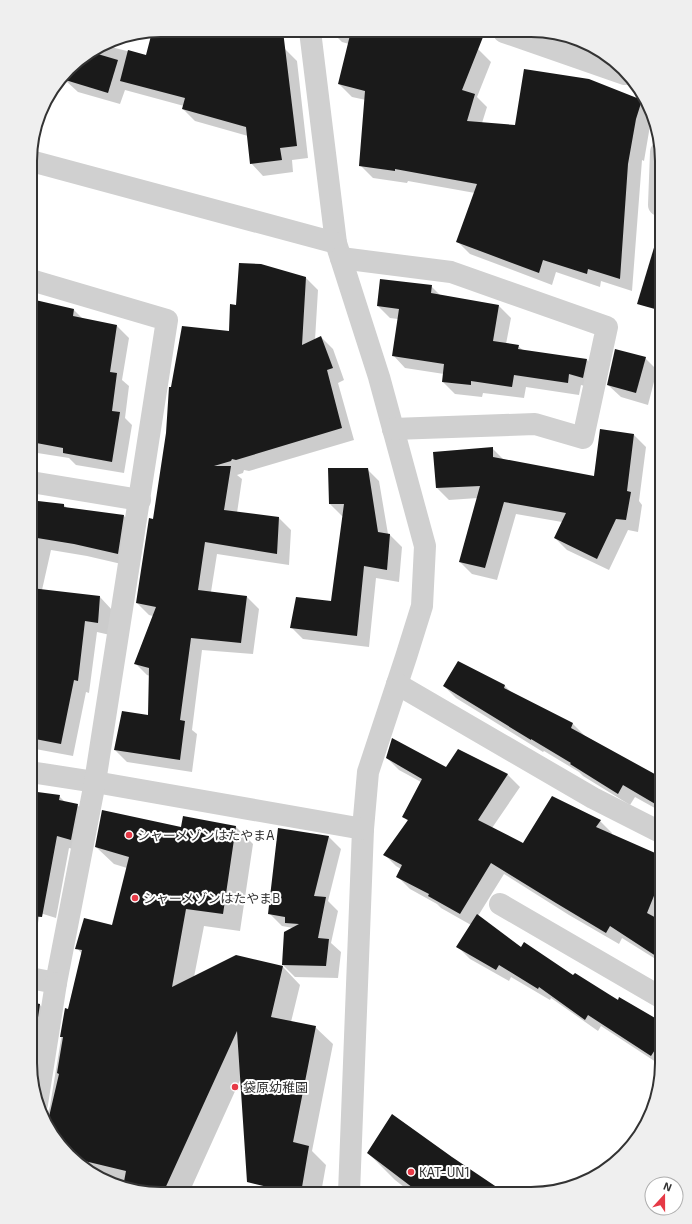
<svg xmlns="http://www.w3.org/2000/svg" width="692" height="1224" viewBox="0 0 692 1224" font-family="'Exo 2','Noto Sans JP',sans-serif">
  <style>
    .shadow { fill: #0003 }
    .building { fill: #1a1a1a }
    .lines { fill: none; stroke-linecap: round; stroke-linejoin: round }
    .minor { stroke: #d0d0d0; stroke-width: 22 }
    .poi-dot { fill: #e63946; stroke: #fff; stroke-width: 1.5 }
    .labels { text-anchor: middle; stroke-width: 4; stroke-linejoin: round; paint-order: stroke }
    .poi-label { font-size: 13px; fill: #333; stroke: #fff; text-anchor: start }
    .rim { fill: none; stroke: #333; stroke-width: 2 }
  </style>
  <rect width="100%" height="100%" fill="#fff"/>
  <g class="shadow">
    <path d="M161 30 279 31 282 49H285L297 61 308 158 292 160 293 172 263 176 251 163 248 136 195 121 183 109 184 106 125 90 120 104 78 92 65 80 68 71 74 63 103 45 147 56 153 32Z"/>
    <path d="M331 31 431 32 439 33 478 49 491 62 477 97 487 107 482 123 516 126 639 99 652 114 644 161 642 160 632 291 601 281 600 287 556 272 552 285 470 254 457 241 475 193 408 181 407 183 373 178 360 165 366 100 352 97 339 84 349 44 342 42Z"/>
    <path d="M538 32H557L600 54Z"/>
    <path d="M114 39 112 44 107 42 111 40Z"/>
    <path d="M306 278 318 290 315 340 321 337 333 349 344 380 338 383 354 440 249 471 244 470 243 473 237 475 242 479 237 513 279 518 291 530 289 565 217 554 211 592 247 597 259 609 253 654 202 650 192 730 197 734 192 772 127 762 115 750 149 717 150 676 147 675 135 663 153 616 149 615 137 603 154 520 230 332 237 306Z"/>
    <path d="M431 286 441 296 499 306 511 318 506 344 518 346 524 351 587 360 599 372 595 389 581 385 579 395 526 387 524 398 483 393 482 397 455 394 443 382 444 374 405 368 393 355 398 319 390 318 378 306Z"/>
    <path d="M31 300 74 310 83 319 117 326 129 338 122 380 129 386 125 418 132 425 124 473 76 465 69 458 31 452Z"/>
    <path d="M645 358 657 370 648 405 621 397 608 385Z"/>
    <path d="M601 430 634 435 646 447 639 501 642 505 638 532 628 530 609 570 567 550 555 538 562 522 516 514 497 580 472 574 460 562 478 498 449 500 437 488 492 448 504 460 594 477Z"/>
    <path d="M367 469 379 481 388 534 390 535 402 547 399 582 376 578 369 647 303 639 291 627 332 602 343 516H342L330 504Z"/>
    <path d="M31 501 64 505 67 508 124 516 136 528 130 566 87 556 51 550 42 590 100 597 112 610 110 635 97 632 89 693 86 692 73 756 30 748Z"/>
    <path d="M444 686H505L511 692 573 724 585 736 660 779 662 776V812L635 797 630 805 583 776 579 772 544 751 543 752 456 698Z"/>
    <path d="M459 750 508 775 520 787 492 828 524 845 600 821 612 833 611 835 662 858V963L622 938 619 944 569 915 504 874 478 916 521 948 662 1023V1066L601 1026 598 1031 551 998 550 1000 511 977 509 981 470 959 458 947 471 925 441 908 437 904 410 889 398 877 401 869 396 866 385 855 408 821 403 816 421 782 399 770 387 758 447 769Z"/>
    <path d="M30 792 59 796 65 802 77 805 90 817 83 852 69 848 56 918 40 913 31 958 30 957Z"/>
    <path d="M236 827 253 844 240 931 204 926 194 977 283 967 300 985 291 1022 315 1027 333 1044 312 1151 326 1165 321 1193H271L264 1186 241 1078 189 1193H143L103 1181 75 1162 44 1115 48 1112 50 1106 66 1009 68 1010 82 954 77 948 113 926 127 868 114 864 96 847 182 828Z"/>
    <path d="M279 829 329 837 341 849 328 901 338 911 331 943 341 952 338 978 295 977 283 965 293 928 282 926 269 913Z"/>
    <path d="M30 1003 40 1005 57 1022 43 1114 37 1106 30 1063Z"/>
    <path d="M368 1153 504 1194H413L395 1180Z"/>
  </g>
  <g class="building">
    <path d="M161 30 283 31 297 146 280 148 282 160 250 164 246 127 182 109 185 98 120 81 128 50 146 55 152 32Z"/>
    <path d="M351 31 485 32 462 90 475 94 467 121 515 125 524 69 589 79 642 100 636 119 628 164 620 279 588 269 587 274 543 260 539 273 456 242 477 184 395 169V171L359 166 365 91 338 84Z"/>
    <path d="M91 52 118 60 108 93 62 79 74 63Z"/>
    <path d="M656 241 662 242V311L637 304Z"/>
    <path d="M239 263 261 264 306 277 302 345 321 336 333 368 327 370 342 428 236 460 232 459 231 461 214 466H231L224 510 279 517 277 554 205 542 198 590 247 596 241 643 191 638 180 720 185 721 180 760 114 750 122 711 148 715 149 668 134 664 156 607 136 603 149 518 153 519 166 433 169 387H171L182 326 229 331 230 304 236 305Z"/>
    <path d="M380 279 432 285 431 293 499 305 493 341 519 345 518 349 587 359 583 378 569 374 568 383 514 375 512 387 471 381V385L442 382 444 364 392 356 399 309 377 306Z"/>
    <path d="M31 299 74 309 73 316 117 325 110 372 117 373 112 411 120 412 112 462 63 453V448L31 442Z"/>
    <path d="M615 349 646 357 636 393 607 385Z"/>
    <path d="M600 429 634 434 627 491 631 492 626 520 616 519 597 559 554 538 566 513 504 502 485 568 459 562 480 486 436 488 433 452 493 447V457L594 476Z"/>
    <path d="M328 468H368L378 532 390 534 387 570 364 566 357 636 290 628 296 597 331 601 344 504H329Z"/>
    <path d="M38 501 64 504V507L124 515 118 554 74 544 31 537Z"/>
    <path d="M31 588 100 596 98 623 85 621 78 681 74 680 61 744 30 738Z"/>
    <path d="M458 661 505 685 504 688 573 723 571 728 662 778V808L623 785 618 794 570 764 571 763 531 739V740L443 686Z"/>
    <path d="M392 738 446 767 458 749 508 774 478 820 523 843 552 796 601 820 596 827 662 856V876L647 913 662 921V960L610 926 606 933 556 903 491 863 460 914 428 896 429 894 396 877 402 865 383 855 408 820 402 817 422 779 386 758Z"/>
    <path d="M30 791 60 795 59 800 78 804 71 840 57 836 42 917 30 916Z"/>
    <path d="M102 810 181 827 183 816 236 826 223 914 186 909 172 987 236 955 283 966 271 1017 316 1026 293 1142 309 1146 301 1193H293L247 1182 237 1031 163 1193H143L123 1187 126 1171 72 1158 48 1121 59 1074 57 1073 63 1037H60L65 1008 68 1009 82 950 75 949 84 918 112 925 129 857 95 847Z"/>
    <path d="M278 828 329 836 314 896 326 897 318 938 329 939 326 966 282 965 284 932 299 924 285 923V917L268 914Z"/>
    <path d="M477 914 521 947 524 942 573 975 575 973 618 1000 619 997 662 1022V1039L651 1056 588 1015 585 1020 539 987 538 989 499 965 496 970 456 947Z"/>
    <path d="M30 1002 40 1004 36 1031 30 1030Z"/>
    <path d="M392 1114 452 1157 507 1194H421L367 1153Z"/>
  </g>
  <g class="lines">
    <g class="minor">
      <path d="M310 31 336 243 379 377 425 546 422 606 406 657 368 772 363 829 349 1193"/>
      <path d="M504 32 625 74"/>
      <path d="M31 161 336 243"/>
      <path d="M659 205 661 152"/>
      <path d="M341 258 451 272 607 327 583 438 535 424 393 429"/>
      <path d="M31 482 140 500"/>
      <path d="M397 684 593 798 662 833"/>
      <path d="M30 772 95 782 363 829"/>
      <path d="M500 904 662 998"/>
      <path d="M30 978 56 983 95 782 167 320 31 280"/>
      <path d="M37 1104 56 983"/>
    </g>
  </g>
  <g class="poi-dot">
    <circle cx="129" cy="835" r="4"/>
    <circle cx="135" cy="898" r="4"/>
    <circle cx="235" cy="1087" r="4"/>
    <circle cx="411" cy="1172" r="4"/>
  </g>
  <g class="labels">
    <g class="poi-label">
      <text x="137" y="840">シャーメゾンはたやまA</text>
      <text x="143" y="903">シャーメゾンはたやまB</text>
      <text x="243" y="1092">袋原幼稚園</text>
      <text x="419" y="1177">KAT-UN1</text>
    </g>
  </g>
  <path d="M0 0H692V1224H0ZM161 37H531A124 124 0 0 1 655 161V1063A124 124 0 0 1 531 1187H161A124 124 0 0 1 37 1063V161A124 124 0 0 1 161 37Z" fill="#efefef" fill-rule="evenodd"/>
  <path class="rim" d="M161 37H531A124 124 0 0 1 655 161V1063A124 124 0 0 1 531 1187H161A124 124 0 0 1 37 1063V161A124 124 0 0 1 161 37Z"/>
  <g transform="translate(664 1196) rotate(21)"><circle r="19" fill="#ffffff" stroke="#adadad"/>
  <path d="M0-3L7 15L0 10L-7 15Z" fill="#e63946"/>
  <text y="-6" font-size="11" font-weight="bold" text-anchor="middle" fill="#333333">N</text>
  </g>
</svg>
